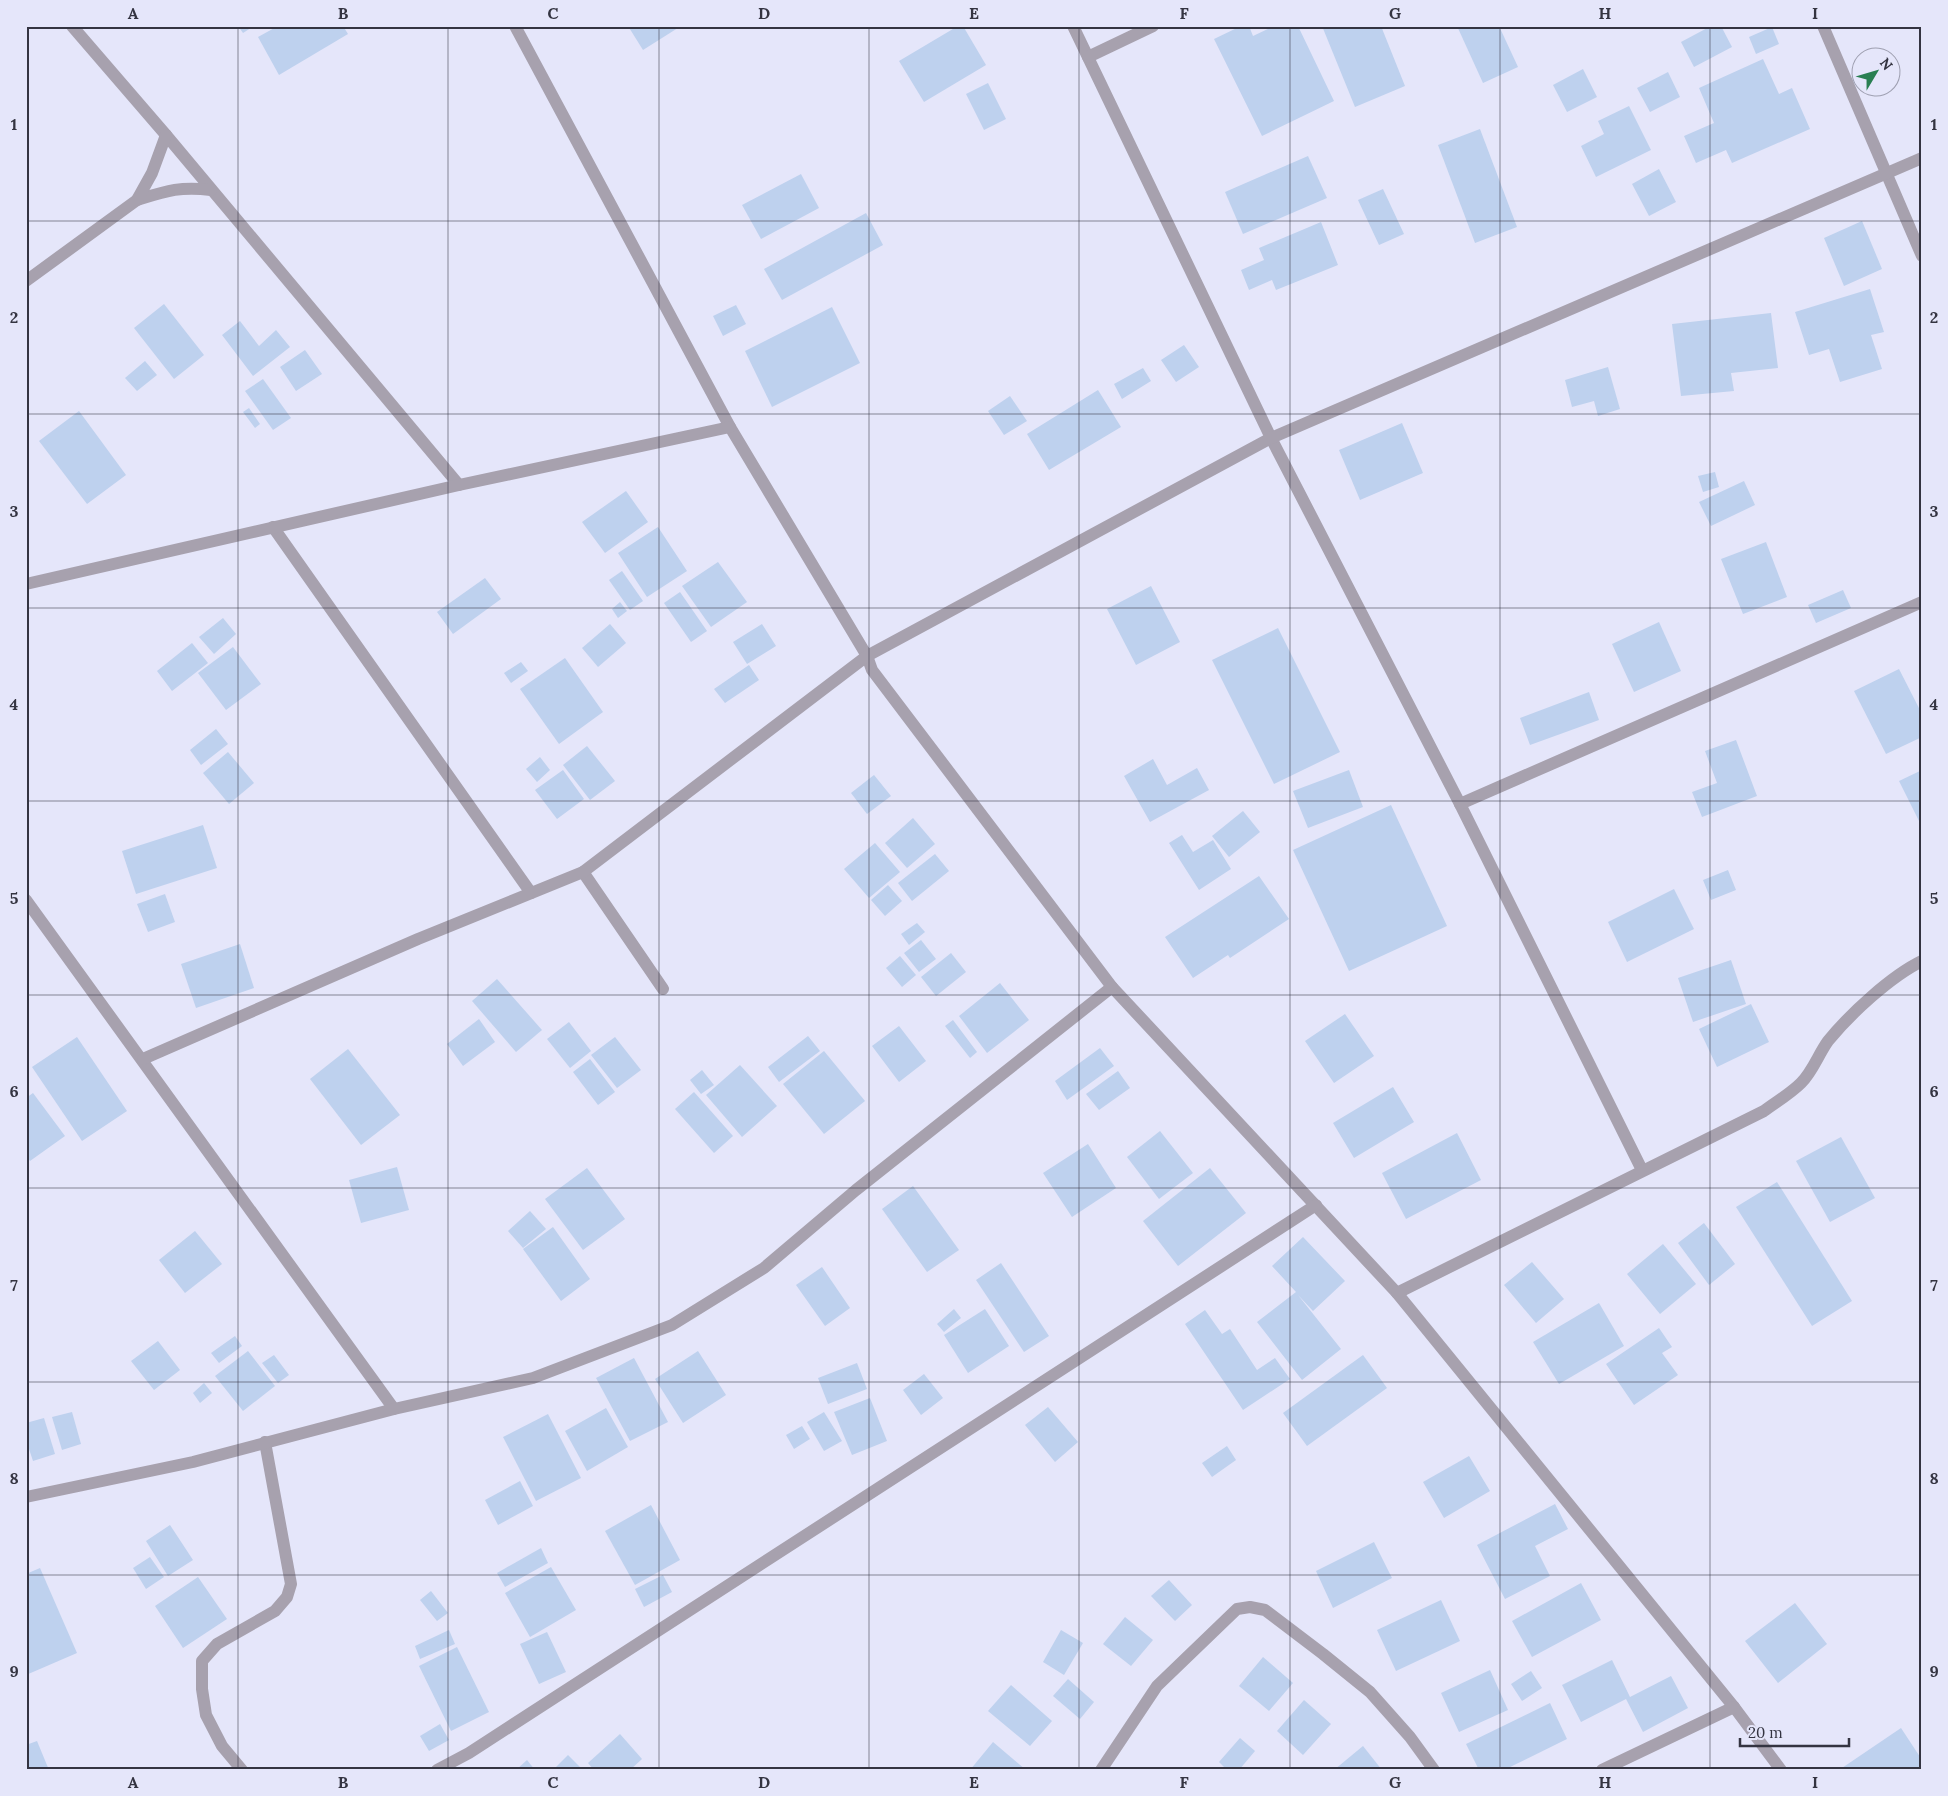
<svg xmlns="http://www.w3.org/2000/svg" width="1948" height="1796" viewBox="0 0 1948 1796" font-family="Lora,serif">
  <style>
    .building { fill: #bed1ee }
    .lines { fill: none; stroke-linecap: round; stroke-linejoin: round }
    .service { stroke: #a7a1ae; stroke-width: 12 }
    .minor { stroke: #a7a1ae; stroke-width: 12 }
    .grid { fill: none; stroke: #343441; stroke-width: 1; stroke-opacity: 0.55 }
    .neatline { fill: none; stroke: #343441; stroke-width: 2 }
    .grid-label { font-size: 16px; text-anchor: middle; font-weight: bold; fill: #343441 }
  </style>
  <rect width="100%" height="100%" fill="#e5e6fa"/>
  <g class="building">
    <path d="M238 26H254L243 33Z"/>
    <path d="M278 26H343L348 34 279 75 258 37Z"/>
    <path d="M628 26H681L643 50Z"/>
    <path d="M958 26H963L986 65 924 102 899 61Z"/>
    <path d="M1241 26H1249L1253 36 1274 26H1298L1334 101 1262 136 1214 39Z"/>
    <path d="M1322 26H1381L1405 86 1355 107Z"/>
    <path d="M1457 26H1499L1518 67 1483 83Z"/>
    <path d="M1711 26H1721L1732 47 1694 67 1681 42Z"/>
    <path d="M1772 27 1779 44 1756 54 1749 37Z"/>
    <path d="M1763 59 1779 94 1792 88 1810 129 1732 163 1726 150 1696 163 1684 136 1714 123 1699 88Z"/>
    <path d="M1583 69 1597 97 1567 112 1553 85Z"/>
    <path d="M1668 72 1680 97 1650 112 1637 88Z"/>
    <path d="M988 83 1006 119 984 130 966 94Z"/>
    <path d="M1629 106 1651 150 1596 177 1581 146 1604 134 1598 121Z"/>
    <path d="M1480 129 1517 227 1475 243 1438 145Z"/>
    <path d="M1308 156 1327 198 1243 234 1225 192Z"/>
    <path d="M1659 169 1676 202 1649 216 1632 184Z"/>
    <path d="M801 174 819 208 761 239 742 205Z"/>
    <path d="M1383 189 1404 234 1379 245 1358 200Z"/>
    <path d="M866 213 883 245 782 300 764 269Z"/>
    <path d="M1862 221 1882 269 1844 286 1824 238Z"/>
    <path d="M1321 222 1338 265 1276 290 1272 280 1249 290 1241 270 1264 260 1259 248Z"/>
    <path d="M1870 289 1884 332 1871 335 1882 369 1840 382 1829 349 1809 355 1795 312Z"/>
    <path d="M164 304 204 355 174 379 134 328Z"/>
    <path d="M736 305 746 324 723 336 713 316Z"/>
    <path d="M832 307 860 363 772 407 745 351Z"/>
    <path d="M1771 313 1778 368 1731 373 1734 391 1681 396 1672 324Z"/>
    <path d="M240 321 259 346 276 330 290 347 253 376 222 335Z"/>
    <path d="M1184 345 1199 367 1176 382 1161 360Z"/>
    <path d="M305 350 322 374 296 391 280 367Z"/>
    <path d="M145 361 157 375 137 391 125 378Z"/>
    <path d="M1608 367 1620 409 1598 416 1594 401 1572 407 1565 380Z"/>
    <path d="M1143 368 1151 381 1122 399 1114 384Z"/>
    <path d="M263 379 291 418 273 430 245 391Z"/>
    <path d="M1098 390 1121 427 1049 470 1027 434Z"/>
    <path d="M1010 396 1027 421 1004 435 988 411Z"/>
    <path d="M249 408 260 424 255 428 243 412Z"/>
    <path d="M79 411 126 475 87 504 39 441Z"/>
    <path d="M1402 423 1423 473 1360 500 1339 450Z"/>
    <path d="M1715 472 1719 487 1703 492 1698 476Z"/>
    <path d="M1744 481 1755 505 1711 526 1699 502Z"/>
    <path d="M626 491 648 522 605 553 582 522Z"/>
    <path d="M658 527 687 571 647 597 618 553Z"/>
    <path d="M1766 542 1787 597 1743 614 1721 559Z"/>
    <path d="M718 562 747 602 711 627 682 586Z"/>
    <path d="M622 571 643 601 630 610 609 580Z"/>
    <path d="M485 578 501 599 453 634 437 612Z"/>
    <path d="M1151 586 1180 642 1136 665 1107 609Z"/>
    <path d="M1843 590 1851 608 1816 623 1808 605Z"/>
    <path d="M680 592 707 631 691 642 664 603Z"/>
    <path d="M620 602 627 611 618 618 612 609Z"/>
    <path d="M223 618 236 634 214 654 199 637Z"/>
    <path d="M1659 622 1681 671 1634 692 1612 644Z"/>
    <path d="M610 624 626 643 598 667 582 648Z"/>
    <path d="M762 624 776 646 747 664 733 642Z"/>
    <path d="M1278 628 1340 752 1274 784 1212 660Z"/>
    <path d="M192 643 208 663 172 691 157 671Z"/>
    <path d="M233 647 261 684 226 710 198 673Z"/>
    <path d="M565 658 603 712 559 744 520 689Z"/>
    <path d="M521 662 528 671 511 683 504 673Z"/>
    <path d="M749 665 759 680 725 703 714 689Z"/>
    <path d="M1899 669 1922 714V737L1886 754 1854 691Z"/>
    <path d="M1589 692 1599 720 1530 745 1520 718Z"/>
    <path d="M216 729 228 744 201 765 190 750Z"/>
    <path d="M1736 740 1757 796 1702 817 1692 792 1717 783 1705 751Z"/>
    <path d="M587 746 615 781 590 800 563 765Z"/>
    <path d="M228 752 254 783 229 804 203 773Z"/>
    <path d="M540 757 550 770 537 782 526 769Z"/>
    <path d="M1153 759 1167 785 1197 768 1209 790 1150 822 1124 776Z"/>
    <path d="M563 770 584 799 557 819 535 790Z"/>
    <path d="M1349 770 1363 807 1308 828 1293 791Z"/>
    <path d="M1922 770V827L1899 781Z"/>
    <path d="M874 775 891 796 867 814 851 793Z"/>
    <path d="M1391 805 1447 926 1349 971 1293 850Z"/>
    <path d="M1243 811 1260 832 1229 857 1212 836Z"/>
    <path d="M913 818 935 844 907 868 885 843Z"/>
    <path d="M203 825 217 868 136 894 122 851Z"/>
    <path d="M1182 835 1193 852 1213 840 1231 869 1199 890 1169 843Z"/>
    <path d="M875 843 900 872 869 898 844 869Z"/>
    <path d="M935 854 949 871 912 901 898 883Z"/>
    <path d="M1728 870 1736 890 1711 900 1703 880Z"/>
    <path d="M1259 876 1289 919 1230 958 1228 955 1193 978 1165 937Z"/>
    <path d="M888 885 902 901 885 916 871 900Z"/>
    <path d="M1674 889 1694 929 1627 962 1608 922Z"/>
    <path d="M165 894 175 922 148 932 137 904Z"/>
    <path d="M917 923 925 932 909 945 901 934Z"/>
    <path d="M921 940 936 959 919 972 904 953Z"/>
    <path d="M240 944 254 988 196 1008 181 964Z"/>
    <path d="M951 953 966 972 936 996 921 977Z"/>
    <path d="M900 956 916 975 902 987 886 968Z"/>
    <path d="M1731 960 1746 1004 1693 1022 1678 978Z"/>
    <path d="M497 979 542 1030 516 1052 472 1001Z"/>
    <path d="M1000 983 1029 1020 987 1053 959 1016Z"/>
    <path d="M1751 1004 1769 1042 1717 1067 1699 1029Z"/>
    <path d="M1345 1014 1374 1056 1334 1083 1305 1041Z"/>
    <path d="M479 1019 495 1042 463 1066 447 1044Z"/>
    <path d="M953 1020 977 1052 970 1058 945 1026Z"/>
    <path d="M569 1022 591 1051 570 1068 547 1039Z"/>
    <path d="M899 1026 926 1061 899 1082 872 1046Z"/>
    <path d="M808 1036 820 1051 779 1082 768 1067Z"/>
    <path d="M77 1037 127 1111 82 1141 32 1067Z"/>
    <path d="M615 1037 641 1070 617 1088 591 1055Z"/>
    <path d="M1100 1048 1114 1066 1067 1100 1055 1081Z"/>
    <path d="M348 1049 400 1115 361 1145 310 1079Z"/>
    <path d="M824 1051 865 1101 824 1134 783 1084Z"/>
    <path d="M590 1059 615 1092 598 1105 573 1072Z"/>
    <path d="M740 1065 777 1106 742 1137 706 1095Z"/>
    <path d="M702 1070 714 1085 701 1094 690 1080Z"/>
    <path d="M1118 1071 1130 1088 1099 1110 1086 1094Z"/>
    <path d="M1393 1087 1414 1122 1354 1158 1333 1123Z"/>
    <path d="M694 1092 733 1136 714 1153 675 1109Z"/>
    <path d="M33 1093 65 1136 30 1161 26 1155V1098Z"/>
    <path d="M1160 1131 1193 1173 1159 1199 1127 1157Z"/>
    <path d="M1457 1133 1481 1180 1406 1219 1382 1173Z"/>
    <path d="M1841 1137 1875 1198 1830 1222 1796 1161Z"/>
    <path d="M1088 1144 1116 1188 1072 1217 1043 1173Z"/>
    <path d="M397 1167 409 1210 361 1223 349 1180Z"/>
    <path d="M587 1168 625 1219 583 1250 545 1199Z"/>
    <path d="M1210 1168 1246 1213 1178 1266 1143 1221Z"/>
    <path d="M1777 1182 1852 1301 1812 1326 1736 1207Z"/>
    <path d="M913 1186 959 1250 927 1272 882 1209Z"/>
    <path d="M530 1211 546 1229 523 1248 508 1231Z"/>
    <path d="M1704 1223 1735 1264 1709 1285 1678 1243Z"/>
    <path d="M553 1227 590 1279 561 1301 523 1249Z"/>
    <path d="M195 1231 222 1264 185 1293 159 1260Z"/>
    <path d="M1303 1237 1345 1281 1313 1311 1298 1295 1341 1349 1302 1380 1257 1322 1296 1292 1272 1266Z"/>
    <path d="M1663 1244 1696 1284 1660 1314 1627 1274Z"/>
    <path d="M1532 1262 1564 1299 1536 1323 1504 1285Z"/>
    <path d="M1001 1263 1049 1336 1024 1352 976 1280Z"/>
    <path d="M822 1267 850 1308 825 1326 796 1285Z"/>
    <path d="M1599 1303 1624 1346 1559 1384 1533 1342Z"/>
    <path d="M954 1309 961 1318 944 1332 937 1324Z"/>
    <path d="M985 1309 1009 1346 968 1373 944 1335Z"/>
    <path d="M1205 1310 1222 1334 1230 1329 1257 1370 1275 1358 1290 1379 1243 1410 1185 1324Z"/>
    <path d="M1659 1328 1672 1347 1662 1353 1678 1375 1634 1405 1606 1364Z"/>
    <path d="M235 1336 242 1346 219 1363 211 1353Z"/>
    <path d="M158 1341 180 1370 154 1390 131 1361Z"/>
    <path d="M248 1351 275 1386 243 1411 215 1376Z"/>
    <path d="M698 1351 726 1395 683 1423 655 1379Z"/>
    <path d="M274 1355 289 1375 278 1383 262 1363Z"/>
    <path d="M1363 1355 1387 1388 1307 1446 1283 1413Z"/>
    <path d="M634 1358 668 1422 630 1441 596 1378Z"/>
    <path d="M857 1363 867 1389 828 1404 818 1378Z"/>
    <path d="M924 1374 943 1398 921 1415 903 1390Z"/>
    <path d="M204 1383 212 1393 200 1403 193 1393Z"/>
    <path d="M870 1398 887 1441 852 1455 834 1412Z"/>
    <path d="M1048 1407 1078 1442 1055 1462 1025 1425Z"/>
    <path d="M606 1408 628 1447 587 1471 565 1431Z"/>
    <path d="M72 1412 81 1444 62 1450 52 1417Z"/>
    <path d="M824 1412 842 1441 824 1451 807 1422Z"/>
    <path d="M548 1414 581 1478 536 1501 503 1437Z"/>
    <path d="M44 1418 55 1454 33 1461 26 1440V1423Z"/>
    <path d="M802 1426 810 1439 794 1449 786 1435Z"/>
    <path d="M1227 1446 1236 1460 1212 1477 1202 1463Z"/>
    <path d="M1469 1456 1490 1491 1444 1518 1423 1482Z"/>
    <path d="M520 1481 533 1506 498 1525 485 1500Z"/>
    <path d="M1555 1504 1568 1529 1535 1546 1550 1576 1505 1599 1477 1545Z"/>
    <path d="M651 1505 680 1560 635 1585 605 1531Z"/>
    <path d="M170 1525 193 1560 168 1576 146 1541Z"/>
    <path d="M1374 1542 1392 1578 1333 1608 1316 1571Z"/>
    <path d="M541 1548 548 1563 505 1587 497 1573Z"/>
    <path d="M150 1557 164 1577 146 1589 133 1568Z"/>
    <path d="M551 1567 576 1610 530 1637 505 1593Z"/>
    <path d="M40 1568 77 1653 26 1675V1574Z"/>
    <path d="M663 1575 672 1592 644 1607 635 1589Z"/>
    <path d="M198 1577 227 1619 183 1648 155 1606Z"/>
    <path d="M1169 1580 1192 1605 1175 1621 1151 1596Z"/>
    <path d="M1581 1583 1601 1620 1532 1657 1512 1621Z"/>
    <path d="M431 1591 448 1613 437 1621 420 1600Z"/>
    <path d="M1441 1600 1460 1641 1396 1671 1377 1630Z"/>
    <path d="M1795 1603 1827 1644 1778 1683 1745 1641Z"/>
    <path d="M1125 1617 1153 1640 1131 1666 1103 1644Z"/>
    <path d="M449 1630 455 1644 420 1659 415 1646Z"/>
    <path d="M1061 1630 1083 1643 1064 1675 1043 1662Z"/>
    <path d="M547 1632 566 1672 539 1684 520 1644Z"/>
    <path d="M457 1647 489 1712 451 1731 419 1666Z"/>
    <path d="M1263 1657 1293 1683 1269 1711 1239 1686Z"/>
    <path d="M1612 1660 1630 1697 1671 1676 1688 1708 1643 1732 1626 1699 1581 1722 1562 1685Z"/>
    <path d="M1490 1670 1508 1710 1459 1732 1441 1693Z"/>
    <path d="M1531 1671 1542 1688 1522 1701 1511 1684Z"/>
    <path d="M1068 1679 1094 1702 1080 1719 1053 1696Z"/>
    <path d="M1011 1685 1052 1721 1030 1746 988 1711Z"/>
    <path d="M1304 1700 1331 1724 1303 1755 1277 1731Z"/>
    <path d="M1550 1703 1567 1739 1504 1770H1479L1466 1744Z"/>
    <path d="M440 1724 449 1740 429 1751 420 1736Z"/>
    <path d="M1901 1728 1922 1760V1767L1918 1770H1839Z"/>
    <path d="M620 1734 642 1759 630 1770H594L588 1763Z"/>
    <path d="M1240 1738 1255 1751 1239 1770H1227L1219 1762Z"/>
    <path d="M37 1741 49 1770H26V1745Z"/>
    <path d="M993 1742 1026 1770H970Z"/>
    <path d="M1363 1746 1382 1770H1334Z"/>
    <path d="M568 1755 583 1770H553Z"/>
    <path d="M527 1760 535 1770H516Z"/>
  </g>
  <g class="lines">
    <g class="service">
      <path d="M583 872 663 989"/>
      <path d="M242 1770 222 1746 206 1715 202 1689V1661L217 1644 275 1611 287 1597 291 1584 265 1442"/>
      <path d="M1101 1770 1157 1686 1237 1609 1250 1607 1265 1610 1323 1654 1370 1692 1410 1737 1434 1770"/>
    </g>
    <g class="minor">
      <path d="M72 26 166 135 459 485"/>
      <path d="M515 26 730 427 867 656 872 670 1112 987 1397 1293 1734 1707 1781 1770"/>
      <path d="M1073 26 1271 438 1460 804 1642 1170"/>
      <path d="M1823 26 1922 256"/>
      <path d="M1088 57 1153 26"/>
      <path d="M137 200C166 191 180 186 211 190"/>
      <path d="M26 281 137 200 152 173 166 135"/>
      <path d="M273 527 531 893"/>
      <path d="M26 584 459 485 730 427"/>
      <path d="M1460 804 1922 602"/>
      <path d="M26 900 394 1409"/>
      <path d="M143 1059 418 939 583 872 867 656 1271 438 1922 158"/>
      <path d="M1397 1293 1764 1111C1776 1102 1790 1094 1801 1083 1813 1071 1818 1055 1828 1041 1850 1014 1891 976 1922 961"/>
      <path d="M26 1497 193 1462 394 1409 533 1378 672 1325 764 1268 856 1190 1112 987"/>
      <path d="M437 1770 469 1753 1316 1205"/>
      <path d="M1602 1770 1734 1707"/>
    </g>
  </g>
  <path class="grid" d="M238 26V1770M448 26V1770M659 26V1770M869 26V1770M1079 26V1770M1290 26V1770M1500 26V1770M1710 26V1770M26 221H1922M26 414H1922M26 608H1922M26 801H1922M26 995H1922M26 1188H1922M26 1382H1922M26 1575H1922"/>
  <rect width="1948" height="1796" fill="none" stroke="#e5e6fa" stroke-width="55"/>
  <g transform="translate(1876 72) rotate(52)"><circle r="24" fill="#e5e6fa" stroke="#9e9fb0"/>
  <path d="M0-4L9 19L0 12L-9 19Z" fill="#297f52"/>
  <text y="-8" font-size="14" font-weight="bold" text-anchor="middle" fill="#343441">N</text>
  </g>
  <path d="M1740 1738v8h109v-8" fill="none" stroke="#343441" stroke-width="2.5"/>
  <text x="1748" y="1738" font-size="15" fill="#343441" stroke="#e5e6fa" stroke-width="4" paint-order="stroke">20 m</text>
  <rect x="28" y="28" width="1892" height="1740" class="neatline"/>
  <g class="grid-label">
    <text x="133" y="19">A</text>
    <text x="343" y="19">B</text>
    <text x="553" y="19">C</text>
    <text x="764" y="19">D</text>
    <text x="974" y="19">E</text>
    <text x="1184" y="19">F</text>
    <text x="1395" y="19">G</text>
    <text x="1605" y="19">H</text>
    <text x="1815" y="19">I</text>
    <text x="14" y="130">1</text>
    <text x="1934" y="130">1</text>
    <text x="14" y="323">2</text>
    <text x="1934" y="323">2</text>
    <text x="14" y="517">3</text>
    <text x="1934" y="517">3</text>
    <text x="14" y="710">4</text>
    <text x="1934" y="710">4</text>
    <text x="14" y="904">5</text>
    <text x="1934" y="904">5</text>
    <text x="14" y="1097">6</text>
    <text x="1934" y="1097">6</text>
    <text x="14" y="1291">7</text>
    <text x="1934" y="1291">7</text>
    <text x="14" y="1484">8</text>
    <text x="1934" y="1484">8</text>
    <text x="14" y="1677">9</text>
    <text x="1934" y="1677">9</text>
    <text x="133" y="1788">A</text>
    <text x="343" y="1788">B</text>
    <text x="553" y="1788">C</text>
    <text x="764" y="1788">D</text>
    <text x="974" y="1788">E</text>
    <text x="1184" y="1788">F</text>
    <text x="1395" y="1788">G</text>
    <text x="1605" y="1788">H</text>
    <text x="1815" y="1788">I</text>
  </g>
</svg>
